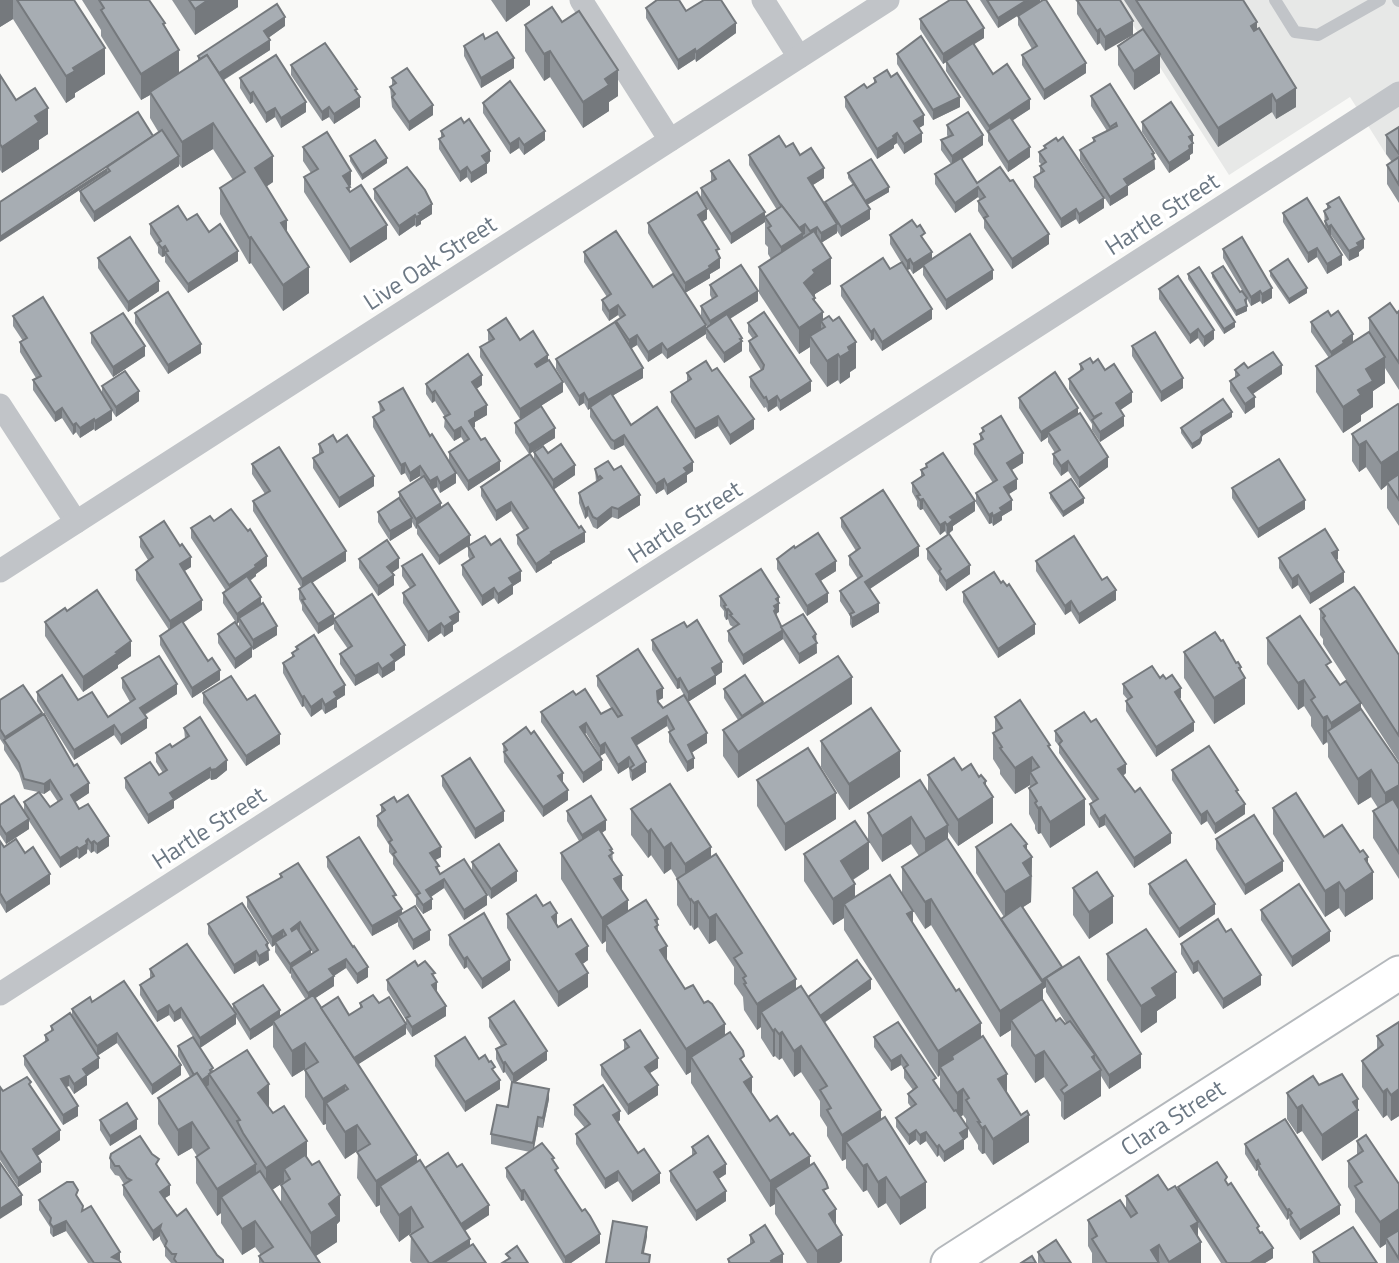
<svg xmlns="http://www.w3.org/2000/svg" width="1399" height="1263" viewBox="0 0 1399 1263" font-family="'Titillium Web',sans-serif">
  <style>
    .built { fill: #e7e8e7 }
    .lines { fill: none; stroke-linecap: round; stroke-linejoin: round }
    .secondary-casing { stroke: #b4b8bc; stroke-width: 37 }
    .lane { stroke: #c1c4c8; stroke-width: 12 }
    .street { stroke: #c1c4c8; stroke-width: 23 }
    .secondary { stroke: #fff; stroke-width: 33 }
    .wall { fill: #90959a; fill-rule: evenodd }
    .shaded-wall { fill: #75797d }
    .building { fill: #a7adb3; stroke: #75797d; stroke-width: 2 }
    .labels { text-anchor: middle; stroke-width: 7; stroke-linejoin: round; paint-order: stroke }
    .street-label { font-size: 24px; fill: #6c7884; stroke: #fff }
  </style>
  <rect width="100%" height="100%" fill="#f9f9f7"/>
  <path class="built" d="M1117 0H1399V175L1350 97 1229 175Z"/>
  <g class="lines">
    <g class="secondary-casing">
      <path id="secondary" d="M948 1263 1399 973"/>
    </g>
    <g class="lane">
      <path d="M1275 0 1295 32 1318 35 1380 0"/>
      <path d="M1398 0 1399 1"/>
    </g>
    <g class="street">
      <path d="M581 0 670 140"/>
      <path d="M763 0 799 57"/>
      <path d="M0 405 76 522"/>
      <path d="M0 571 888 0"/>
      <path d="M0 994 1399 93"/>
    </g>
    <use href="#secondary" class="secondary"/>
  </g>
  <g class="wall">
    <path d="M0 0H74L105 74 75 93V97L66 103 13 19 0 27Z"/>
    <path d="M82 0H149L165 27 179 73 198 61V56L285 26 268 38 270 50 224 80 273 182 266 187 287 232 309 293 283 311 251 263 249 264 220 214V188L233 180 213 149 182 168 179 164V166L94 222 80 201V191L107 172 0 242 159 133 150 118V95L141 100 101 36V30Z"/>
    <path d="M172 0H238V7L195 35Z"/>
    <path d="M491 0H530V5L506 22Z"/>
    <path d="M980 0H1040V2L998 28Z"/>
    <path d="M1075 0H1120L1105 51 1100 43 1097 45 1077 14V2Z"/>
    <path d="M1124 0H1243L1296 107 1276 119 1272 112 1218 147 1160 56V73L1134 90 1118 65V46L1143 29Z"/>
    <path d="M646 8 686 11 736 33 696 62 695 59 678 70 646 18Z"/>
    <path d="M1018 16 1086 73 1044 100 1022 65V55L1032 49 1018 25Z"/>
    <path d="M920 19 984 38 973 44 993 74 1030 109 1012 121 1030 157 1008 172 988 141V134L946 71V62L943 64 920 29Z"/>
    <path d="M562 22 618 96 609 102V111L583 128 550 77 544 81 525 51V25Z"/>
    <path d="M485 39 514 68 481 88 464 56V46Z"/>
    <path d="M897 54 960 107 933 120 897 64Z"/>
    <path d="M291 65 357 93 360 107 334 124 329 117 322 121 291 75Z"/>
    <path d="M0 75 16 100 48 134 39 140V149L2 173 0 170Z"/>
    <path d="M240 78 306 112 281 128 275 117 266 123 253 102 250 104 240 88Z"/>
    <path d="M392 78 433 115 409 131 392 107 390 87 392 86Z"/>
    <path d="M874 78 924 125 919 128 922 142 904 154 897 143 894 145V148L877 159 845 107V97L867 88 874 84Z"/>
    <path d="M1091 96 1154 158 1155 169 1128 186V195L1110 206 1080 160V150L1093 142V138L1107 131 1091 106Z"/>
    <path d="M483 103 545 140 524 155 519 148 510 154 483 113Z"/>
    <path d="M1142 122 1193 142V153L1190 155V159L1169 173 1142 132Z"/>
    <path d="M947 125 983 145 961 159 977 183 1049 244 1012 269 984 228V220L978 211V201L980 200 978 197 955 213 935 184V174L951 164 941 150V140L948 137 947 135Z"/>
    <path d="M1399 127V203L1387 184V165L1392 162 1386 154V135Z"/>
    <path d="M441 131 490 161 487 164V173L471 183 467 177 460 182 439 149V139L441 138Z"/>
    <path d="M1044 146 1104 208 1079 224 1076 219 1061 228 1034 187V177L1040 173V166L1042 165 1039 162V152L1044 149Z"/>
    <path d="M303 147 351 185 350 186V192L387 239 350 263 304 192V177L311 173 303 161Z"/>
    <path d="M786 147 800 155 824 178 813 185 825 205V202L853 185 848 178V173L889 192 867 205 870 219 841 237 837 231V233L821 243 831 284 815 294V301L823 320 856 368 850 372V377L840 384 838 380 827 387 810 363V347L799 354 759 293V267L771 259 768 254V247L765 244V217L777 210 749 165V155Z"/>
    <path d="M350 156 387 163 362 180 350 161Z"/>
    <path d="M711 171 765 222 731 244 701 198V188L711 181Z"/>
    <path d="M374 189 432 214 421 221V224L416 227 415 225 399 236 374 199Z"/>
    <path d="M1327 204 1364 248 1359 252V256L1349 261 1331 235 1330 236 1342 265 1327 274 1317 257 1308 263 1283 222V213L1325 227 1324 211 1327 209Z"/>
    <path d="M707 219 702 222 719 255 720 268 710 274V278L685 293 706 328 708 327 701 316V306L712 299 710 295V285L758 301 730 319 742 348V351L724 363 706 338V334L667 359 662 353 648 362 637 345 631 348 643 378 612 396 631 425 693 471 687 475V482L667 495 664 489 656 494 624 445 614 450 611 449 590 417V408L588 410 584 403 579 406 556 369V359L616 324V321L620 318 618 315 609 321 602 310V300L607 297 584 262V252L653 287 680 285 648 233V223Z"/>
    <path d="M187 220 209 232 238 261 188 293 165 262V256L162 257 158 253V247L150 234V224Z"/>
    <path d="M890 235 925 242 932 259 993 279 946 310 923 275V267L913 274 910 269 907 270 932 319 882 351 874 339 871 341 841 296V286L890 269 901 262 890 244Z"/>
    <path d="M1223 249 1272 298 1262 304 1260 301 1251 306 1247 299V311L1236 316 1212 277V273L1240 292H1243L1223 258Z"/>
    <path d="M98 258 159 291 128 312 98 268Z"/>
    <path d="M1270 271 1307 293 1289 304 1270 276Z"/>
    <path d="M1188 274 1235 327 1224 334 1188 279Z"/>
    <path d="M1159 289 1214 339 1204 347 1198 338 1190 344 1159 299Z"/>
    <path d="M1399 311V390L1385 368V383L1373 391V407L1361 415V421L1343 433 1316 392V366L1329 358 1311 332V322L1331 316 1353 343 1369 333V318L1397 313Z"/>
    <path d="M135 313 201 353 168 374 135 323Z"/>
    <path d="M13 316 102 393V386L139 401 116 417 112 411V420L95 431 94 429 80 438 76 432 73 435 62 418 55 422 33 390V380L36 378 20 352V342L23 341 13 326Z"/>
    <path d="M748 323 811 391 780 411 777 406 768 412 766 407 764 408 750 387V377L761 370 749 351V341L753 339 748 332Z"/>
    <path d="M488 330 520 340 548 361 563 392 520 419 480 357V347L489 342 488 340Z"/>
    <path d="M91 333 145 356 113 377 91 343Z"/>
    <path d="M1132 346 1183 388 1161 402 1132 356Z"/>
    <path d="M1093 363 1105 370 1132 402 1120 410 1124 426 1100 442 1092 430V424L1069 389V379L1080 372V364Z"/>
    <path d="M1248 368 1282 374 1253 394 1255 407 1245 414 1230 391V381L1235 378V370Z"/>
    <path d="M687 373 754 429 730 445 718 426 695 439 671 402V392L687 382Z"/>
    <path d="M426 384 482 385 476 389 487 415 475 422V427L473 428 500 470 468 491 449 462V452L464 442 461 437 454 441 444 427 445 417 435 401 432 403 426 394Z"/>
    <path d="M1019 398 1078 414 1108 467 1079 488 1068 471 1061 476 1053 464V454L1055 453 1048 442V437L1041 442 1019 408Z"/>
    <path d="M379 402 456 483 440 493 437 487 432 489 441 503 439 565 417 534V528L416 529 412 522V527L390 541 378 522V512L399 499V492L421 478 420 476 410 482 405 473 401 475 373 427V417L380 413Z"/>
    <path d="M1399 405V526L1387 508V485L1381 490 1366 467 1359 472 1352 461V434Z"/>
    <path d="M1232 417 1202 436V440L1200 444 1192 449 1181 433V428Z"/>
    <path d="M515 423 555 438 529 454 515 433Z"/>
    <path d="M982 428 1023 463 1011 470 1017 489 1009 494 1012 510 1002 516V520L993 526 992 523 989 524 976 503V493L993 483 974 454V444L980 441V434L982 433Z"/>
    <path d="M319 444 374 486 339 508 313 468V458L319 454Z"/>
    <path d="M534 452 548 453 575 475 554 489 585 542 552 561V563L536 573 517 544V535L524 531 511 511 496 521 481 496V487L534 460Z"/>
    <path d="M252 464 346 561 312 583 334 624 318 634 302 610V605L299 599V589L301 587 253 511V501L265 494 252 474Z"/>
    <path d="M926 464 975 511 953 526V530L947 535 945 531 940 535 923 509 920 510 917 506V501L912 492V483L921 477V470L926 467Z"/>
    <path d="M595 469 640 505 618 519 612 517 597 529 593 527 588 516 585 519 579 503V493L596 482Z"/>
    <path d="M1232 488 1305 509 1258 538 1232 498Z"/>
    <path d="M1050 493 1084 503 1063 517 1050 498Z"/>
    <path d="M841 518 919 556 870 589 879 612 852 628 850 624V616L840 601V591L858 579 849 565V556L856 551 841 527Z"/>
    <path d="M214 521 267 566 256 574V576L250 581 277 635 253 650 252 649V657L235 669 218 643V634L239 628V622L237 624 223 603V593L226 591 191 538V528Z"/>
    <path d="M140 537 191 567 184 571 202 610 183 623 220 680 192 698 160 645V636L169 630 136 580V570L148 560 140 547Z"/>
    <path d="M491 545 521 581 513 586V594L498 604 494 598 482 606 462 575V565L470 560 468 556V546Z"/>
    <path d="M795 548 836 571 820 581 828 602 807 616 777 569V559Z"/>
    <path d="M927 549 970 574 946 591 939 581V576L927 559Z"/>
    <path d="M1279 558 1338 559 1336 560 1344 582 1310 604 1298 585 1292 589 1279 568Z"/>
    <path d="M359 559 399 568 392 573 394 585 378 596 359 568Z"/>
    <path d="M1036 561 1116 600 1079 624 1071 611 1065 615 1036 571Z"/>
    <path d="M402 566 459 621 453 625V631L444 637 441 633 428 642 403 603V593L410 588 402 576Z"/>
    <path d="M1001 583 1035 634 998 658 963 602V592Z"/>
    <path d="M720 596 779 607 776 616 781 627 816 634 817 653 799 664 783 639 743 665 728 641V631L733 627 730 625 728 619 726 620 724 616V611L720 606Z"/>
    <path d="M1320 609 1399 655V762L1323 644V639L1320 635Z"/>
    <path d="M67 611 131 656 118 665V668L83 692 45 636V622Z"/>
    <path d="M334 619 405 655 395 662V670L382 678 378 673 355 686 340 664V654L348 649 334 629Z"/>
    <path d="M1267 638 1331 671 1340 685 1361 709 1399 764V879L1373 838V811L1378 808 1371 797 1358 805 1328 757V744L1327 742 1323 745 1311 726V717L1304 706 1298 710 1267 664Z"/>
    <path d="M652 640 722 672 716 676V684L688 702 680 688 677 689 652 650Z"/>
    <path d="M296 647 345 695 337 700V707L325 714 322 709 311 717 304 706 302 707 283 673V663L292 658V653L296 651Z"/>
    <path d="M1184 652 1241 671 1245 704 1214 724 1184 678Z"/>
    <path d="M597 676 663 698 658 701V702L663 708 707 743 691 753 694 768 687 772 669 742V732H670L667 726 636 746 646 772 632 781 630 777 629 767 618 774 605 753 600 756 586 733 585 734 602 770 583 783 541 722V712L576 695 601 714 611 708 597 686Z"/>
    <path d="M122 678 177 694 145 715 147 728 121 745 114 735 74 760 37 701V692L78 700 108 717 130 702 122 688Z"/>
    <path d="M1160 678 1181 698 1179 699 1194 731 1156 757 1126 711V701L1128 700 1123 694V684Z"/>
    <path d="M724 689 763 704H852L738 778 723 756V730L738 720 724 698Z"/>
    <path d="M203 693 247 700 280 744 246 766 203 703Z"/>
    <path d="M0 700 42 716 89 793 75 802 109 846 97 854 94 851 91 853 88 849 87 850V853L79 859 77 857 60 868 29 821V829L6 844 0 835V805L24 810V802L38 792 24 789 19 773 4 750V745L0 739ZM50 790 58 802 50 807 40 793 44 794Z"/>
    <path d="M995 717 1050 749 1085 825 1050 848 1041 833 1038 834 1035 829V825L1029 814V788L1030 787V785L1015 794 1000 774V770L993 759V733L995 732Z"/>
    <path d="M184 728 227 770 216 779 211 780 210 778 174 801V808L148 824 125 788V778L159 775 163 773 156 762V753L172 747 185 739Z"/>
    <path d="M1055 731 1126 773 1123 776 1171 843 1134 868 1105 825 1099 828 1090 814V804L1093 802 1059 753V746L1055 741Z"/>
    <path d="M821 741 900 777 849 810 821 767Z"/>
    <path d="M503 744 563 783 568 800 543 817 504 762Z"/>
    <path d="M962 770 986 786 993 823 958 846 948 832V840L1001 919 1004 917 976 873V847L1027 850 1032 857 1031 902 1023 907 1062 967 1141 1068 1109 1089 1101 1076V1096L1064 1120 1061 1116V1102L1044 1077 1035 1083 1011 1046V1030L1000 1037 931 925 925 929 902 893V867L919 856 911 844 882 862 868 840V813L928 793V775ZM1046 987V992L1066 1023 1065 1024 1056 1021 1043 1001V989Z"/>
    <path d="M1172 770 1238 794 1245 814 1215 834 1207 821 1201 825 1172 780Z"/>
    <path d="M442 776 504 821 475 839 442 786Z"/>
    <path d="M757 780 836 819 785 851 757 806Z"/>
    <path d="M397 802 441 857 435 860 440 874 487 905 464 920 444 888 431 897 432 909 423 914 416 905V898L393 864V857L389 852V845L377 826V816L381 812V805Z"/>
    <path d="M1273 808 1368 864 1373 899 1345 917 1339 908 1325 917 1273 834Z"/>
    <path d="M631 809 711 857 796 989 808 997 871 989 824 1023 881 1120 926 1208 900 1225 886 1203 878 1208 867 1190 863 1192 846 1168V1159L842 1161 827 1136V1127L820 1116V1101L801 1072 794 1077 782 1058 779 1060 775 1056 773 1057 761 1038V1027L757 1030 744 1010 743 997 734 984V967L716 940 709 944 698 927 694 930 691 925 690 926 677 905V879L671 869 664 874 651 855 648 858 631 835Z"/>
    <path d="M567 811 606 830 602 833 612 849 613 861 628 911 658 919V931L667 961 685 989 725 1035 744 1064 752 1094 770 1121 810 1165 828 1197 836 1225 842 1261 839 1263H807L775 1214V1204L770 1207 691 1083V1072L686 1075 606 951V941L602 944 561 879V853L579 841 567 821Z"/>
    <path d="M1216 839 1283 871 1245 895 1216 849Z"/>
    <path d="M0 841 4 847 25 853 50 884 6 913 0 903Z"/>
    <path d="M804 854 869 869 853 880 855 896 913 923 981 1038 1029 1142 993 1165 985 1153 982 1154 978 1149V1145L968 1129V1137L964 1140V1149L944 1162 939 1155 937 1157 926 1141 920 1145 916 1140 909 1145 896 1127V1118L911 1107 908 1103V1094L913 1090 904 1078V1069L901 1065 891 1071 874 1047V1037L898 1022 940 1091V1075L938 1077 844 930V918L833 925 804 881ZM963 1115 966 1119V1125L960 1117Z"/>
    <path d="M327 857 396 900 402 914 430 940 413 950 398 926V922L372 936 327 867Z"/>
    <path d="M472 862 517 881 491 899 472 872Z"/>
    <path d="M280 874 368 977 357 984 346 968 334 976V986L315 998 321 1008 349 1015 360 1008V1003H379L406 1034 358 1064 417 1163 489 1215 465 1231 470 1246 486 1263H412L410 1261 411 1234V1233L399 1242 380 1212V1205L376 1207 357 1178 358 1152 357 1151 345 1159 326 1129V1124L323 1125 305 1097V1069L292 1077 273 1047V1025L250 1040 236 1017V1024L200 1048 181 1018 174 1022 169 1015 157 1022 140 995V985L150 978V969L233 1011V1004L280 1017 306 1000 291 977V973L290 974 275 952V945L272 947 247 907V897L280 878ZM300 932 313 953 311 954 300 933Z"/>
    <path d="M1149 884 1215 914 1179 938 1149 894Z"/>
    <path d="M1073 888 1113 923 1089 939 1073 915Z"/>
    <path d="M1261 910 1330 941 1292 967 1261 920Z"/>
    <path d="M507 914 557 925 588 960 582 964 588 987 558 1007 507 928Z"/>
    <path d="M208 924 268 948 269 960 259 966 256 961 234 974 208 934Z"/>
    <path d="M449 935 510 970 482 989 467 967 464 969 449 945Z"/>
    <path d="M1181 944 1261 985 1223 1009 1198 971 1193 974 1181 954Z"/>
    <path d="M1107 954 1176 998 1157 1011V1022L1141 1033 1107 980Z"/>
    <path d="M418 966 435 978 437 991V992L446 1016 412 1037 406 1028V1020L387 990V980Z"/>
    <path d="M92 1002 181 1075 152 1095 117 1043 97 1056 99 1068 87 1076V1085L74 1094 69 1086 66 1087 78 1116 63 1125 24 1065V1056L45 1042V1035L51 1032V1026L72 1017V1009Z"/>
    <path d="M489 1018 547 1060 514 1083 549 1099 543 1128 538 1127 534 1149 554 1162 558 1175 600 1243 571 1263H563L524 1200 521 1201 506 1177V1168L530 1152 491 1144V1134L508 1107 512 1083 505 1072 503 1073 496 1059V1049L501 1046 489 1027Z"/>
    <path d="M1399 1022V1116L1391 1121 1387 1115 1383 1118 1362 1087V1061L1377 1049V1036Z"/>
    <path d="M624 1040 658 1068 650 1073 658 1095 628 1115 601 1075V1065L624 1050Z"/>
    <path d="M178 1046 269 1108 307 1158 340 1221 337 1224V1242L316 1256 320 1263H259V1256L261 1255 255 1247 242 1255 221 1223V1213L217 1216 196 1183V1157L197 1156 192 1148 178 1156 158 1124V1098L190 1077 178 1056ZM284 1182 281 1185V1203L272 1190Z"/>
    <path d="M435 1056 479 1059 495 1073 500 1089 465 1112 435 1066Z"/>
    <path d="M1319 1085 1358 1099V1137L1322 1161 1302 1131 1297 1134 1287 1119V1093Z"/>
    <path d="M0 1087 3 1091 31 1087 60 1140 37 1156 41 1172 18 1187 0 1160Z"/>
    <path d="M574 1105 620 1120 618 1122 638 1153 660 1183 632 1202 618 1181 605 1189 576 1144V1134L585 1128 574 1115Z"/>
    <path d="M100 1120 137 1129 110 1146 100 1130Z"/>
    <path d="M1357 1141 1399 1184V1263H1386V1244L1380 1248 1355 1212V1199L1348 1187V1161L1357 1155Z"/>
    <path d="M1245 1144 1340 1214 1300 1240 1290 1225 1289 1218 1287 1220 1258 1175V1170L1256 1171 1245 1154Z"/>
    <path d="M692 1147 726 1174 718 1179 726 1201 696 1221 670 1181V1171L692 1156Z"/>
    <path d="M110 1158 159 1167 170 1195 165 1198 177 1216 217 1255 223 1263H171L165 1256V1248L160 1239V1236L153 1241 123 1195V1185L124 1184 119 1176 115 1175 110 1168Z"/>
    <path d="M1227 1183 1259 1232 1273 1258 1265 1263H1221L1198 1227V1236L1201 1263H1092V1253L1088 1246V1220L1126 1210V1196L1168 1190 1178 1192V1187Z"/>
    <path d="M78 1197 83 1211 121 1263H88L66 1231 53 1237 50 1233V1227L39 1210V1200Z"/>
    <path d="M750 1235 783 1263H728V1259L750 1245Z"/>
    <path d="M1038 1252 1071 1263H1038Z"/>
    <path d="M1313 1252 1377 1263H1313Z"/>
  </g>
  <g class="shaded-wall">
    <path d="M0 0H13V19L0 27Z"/>
    <path d="M208 0H238V7L195 35V9Z"/>
    <path d="M506 0H530V5L506 22Z"/>
    <path d="M1027 0H1040V2L998 28V18Z"/>
    <path d="M285 17V26L264 41V31Z"/>
    <path d="M1133 21V35L1105 51V37Z"/>
    <path d="M1257 22V40L1251 26Z"/>
    <path d="M736 23V33L696 62V52Z"/>
    <path d="M984 28V38L943 64V54Z"/>
    <path d="M1100 29V43L1097 45V31Z"/>
    <path d="M270 40V50L212 87V77Z"/>
    <path d="M105 48V74L75 93V97L66 103V76L73 68Z"/>
    <path d="M695 49V59L678 70V60Z"/>
    <path d="M179 50V76L150 92V95L141 100V74Z"/>
    <path d="M550 51V77L544 81V54Z"/>
    <path d="M1160 54V73L1134 90V71Z"/>
    <path d="M514 58V68L481 88V78Z"/>
    <path d="M1086 63V73L1044 100V90Z"/>
    <path d="M618 70V96L609 102V111L583 128V102L605 79Z"/>
    <path d="M1296 88V107L1276 119V101Z"/>
    <path d="M253 92V102L250 104V94Z"/>
    <path d="M1272 94V112L1218 147V128Z"/>
    <path d="M360 97V107L334 124V114Z"/>
    <path d="M960 97V107L933 120V110Z"/>
    <path d="M1030 99V109L990 135 989 133V126Z"/>
    <path d="M306 102V112L281 128V118Z"/>
    <path d="M433 105V115L409 131V122Z"/>
    <path d="M329 107V117L322 121V112Z"/>
    <path d="M48 108V134L39 140V149L2 173V147L35 116Z"/>
    <path d="M275 108V117L266 123V113Z"/>
    <path d="M924 115V125L914 131V121Z"/>
    <path d="M213 123V149L182 168V142Z"/>
    <path d="M545 131V140L524 155V145Z"/>
    <path d="M897 133V143L894 145V148L877 159V149Z"/>
    <path d="M922 133V142L904 154V144Z"/>
    <path d="M983 135V145L952 166V156Z"/>
    <path d="M1193 135V153L1190 155V159L1169 173V163L1189 137Z"/>
    <path d="M519 138V148L510 154V144Z"/>
    <path d="M1030 147V157L1008 172V162Z"/>
    <path d="M490 151V161L487 164V173L471 183V173L482 156Z"/>
    <path d="M1154 153 1155 169 1128 186V195L1110 206V197L1124 179Z"/>
    <path d="M179 156V166L94 222V212Z"/>
    <path d="M273 156V182L255 194V168Z"/>
    <path d="M387 158V163L362 180V175Z"/>
    <path d="M467 167V177L460 182V172Z"/>
    <path d="M107 168V172L0 242V237Z"/>
    <path d="M824 168V178L808 188V178Z"/>
    <path d="M351 171V185L343 190V176Z"/>
    <path d="M889 187V192L865 206V201Z"/>
    <path d="M978 187V197L955 213V203Z"/>
    <path d="M1104 198V208L1079 224V214Z"/>
    <path d="M432 204V214L421 221V224L416 227V217L419 213Z"/>
    <path d="M707 209V219L698 225V215Z"/>
    <path d="M870 209V219L841 237V227Z"/>
    <path d="M1076 209V219L1061 228V219Z"/>
    <path d="M765 212V222L731 244V234Z"/>
    <path d="M415 215V225L399 236V226Z"/>
    <path d="M287 220V246L281 223Z"/>
    <path d="M805 224V234L803 235V259L781 274V247L796 230Z"/>
    <path d="M837 224V233L821 243V233Z"/>
    <path d="M387 225V239L350 263V249Z"/>
    <path d="M1331 225V235L1328 237V227Z"/>
    <path d="M817 227V237L810 241V231Z"/>
    <path d="M1049 234V244L1012 269V259Z"/>
    <path d="M251 237V263L249 264V238Z"/>
    <path d="M1364 239V248L1359 252V256L1349 261V251L1357 243Z"/>
    <path d="M165 246V256L162 257V248Z"/>
    <path d="M1317 248V257L1308 263V253Z"/>
    <path d="M238 251V261L188 293V284Z"/>
    <path d="M932 252V261L913 274V264Z"/>
    <path d="M1342 255V265L1327 274V264Z"/>
    <path d="M720 258V268L710 274V278L685 293V283Z"/>
    <path d="M831 258V284L815 294V317L823 312V323L821 321V339L810 336V347L799 354V328L804 283 813 270Z"/>
    <path d="M910 259V269L907 270V261Z"/>
    <path d="M309 267V293L283 311V285Z"/>
    <path d="M993 270V279L946 310V300Z"/>
    <path d="M159 281V291L128 312V302Z"/>
    <path d="M1272 288V298L1262 304V294Z"/>
    <path d="M1307 288V293L1289 304V299Z"/>
    <path d="M758 291V301L710 331V321Z"/>
    <path d="M1260 291V301L1251 306V297Z"/>
    <path d="M618 305V315L609 321V311Z"/>
    <path d="M1247 306V311L1236 316V311Z"/>
    <path d="M932 309V319L882 351V342Z"/>
    <path d="M1235 322V327L1224 334V329Z"/>
    <path d="M706 325V334L667 359V350Z"/>
    <path d="M874 329V339L871 341V332Z"/>
    <path d="M1198 329V338L1190 344V335Z"/>
    <path d="M1214 330V339L1204 347V337Z"/>
    <path d="M1353 334V344L1331 362V352L1343 341Z"/>
    <path d="M637 335V345L629 350V340Z"/>
    <path d="M742 338V351L724 363V353Z"/>
    <path d="M856 342V368L850 372V377L840 384V357L848 347Z"/>
    <path d="M662 343V353L648 362V352Z"/>
    <path d="M201 344V353L168 374V365Z"/>
    <path d="M145 346V356L113 377V367Z"/>
    <path d="M838 354V380L827 387V361Z"/>
    <path d="M548 355V365L535 373V364Z"/>
    <path d="M1385 357V383L1373 391V407L1361 415V421L1343 433V407L1358 390 1366 369Z"/>
    <path d="M1282 365V374L1248 397V388Z"/>
    <path d="M643 368V378L588 410V400Z"/>
    <path d="M482 375V385L472 392V382Z"/>
    <path d="M1183 378V388L1161 402V392Z"/>
    <path d="M811 381V391L780 411V401Z"/>
    <path d="M563 382V392L520 419V409Z"/>
    <path d="M139 391V401L116 417V407Z"/>
    <path d="M435 391V401L432 403V393Z"/>
    <path d="M1132 392V402L1116 413V403Z"/>
    <path d="M584 393V403L579 406V396Z"/>
    <path d="M777 396V406L768 412V402Z"/>
    <path d="M1255 397V407L1245 414V404Z"/>
    <path d="M487 405V415L475 422V427L469 431V421L475 412Z"/>
    <path d="M62 408V418L55 422V413Z"/>
    <path d="M1078 408V418L1048 432V437L1041 442V432Z"/>
    <path d="M112 410V420L95 431V421Z"/>
    <path d="M1232 412V417L1202 436V440L1200 444 1192 449V444L1201 432Z"/>
    <path d="M718 416V426L695 439V429Z"/>
    <path d="M1124 416V426L1100 442V432Z"/>
    <path d="M94 419V429L80 438V428Z"/>
    <path d="M754 419V429L730 445V435Z"/>
    <path d="M76 423V432L73 435V425Z"/>
    <path d="M461 427V437L454 441V431Z"/>
    <path d="M555 428V438L529 454V445Z"/>
    <path d="M624 435V445L614 450V441Z"/>
    <path d="M1366 441V467L1359 472V445Z"/>
    <path d="M1399 451V478L1387 482V485L1381 490V463Z"/>
    <path d="M1023 453V463L1007 473V463Z"/>
    <path d="M1108 457V467L1079 488V478Z"/>
    <path d="M500 461V470L468 491V481Z"/>
    <path d="M1068 461V471L1061 476V466Z"/>
    <path d="M693 462V471L687 475V482L667 495V485L684 468Z"/>
    <path d="M405 463V473L401 475V465Z"/>
    <path d="M575 465V475L553 490V480Z"/>
    <path d="M420 466V476L410 482V473Z"/>
    <path d="M456 473V483L440 493V483Z"/>
    <path d="M374 476V486L339 508V498Z"/>
    <path d="M437 477V487L430 491V481Z"/>
    <path d="M664 479V489L656 494V484Z"/>
    <path d="M1017 479V489L1004 497V487Z"/>
    <path d="M640 495V505L618 519V509Z"/>
    <path d="M1084 498V503L1063 517V512Z"/>
    <path d="M923 499V509L920 510V500Z"/>
    <path d="M1012 500V510L1002 516V520L993 526V516L1000 508Z"/>
    <path d="M1305 500V509L1258 538V529Z"/>
    <path d="M975 501V511L953 526V530L947 535V525L950 517Z"/>
    <path d="M511 502V511L496 521V511Z"/>
    <path d="M441 503V513L417 524V528L416 529V519Z"/>
    <path d="M588 507V516L585 519V509Z"/>
    <path d="M612 507V517L597 529V519Z"/>
    <path d="M992 513V523L989 524V515Z"/>
    <path d="M412 518V527L390 541V531Z"/>
    <path d="M945 522V531L940 535V525Z"/>
    <path d="M585 532V542L552 561V563L536 573V564L551 552Z"/>
    <path d="M470 535V545L439 565V556Z"/>
    <path d="M919 546V556L865 592V582Z"/>
    <path d="M1338 550V559L1332 563V553Z"/>
    <path d="M346 551V561L302 589V579Z"/>
    <path d="M267 556V566L256 574V576L229 595V585Z"/>
    <path d="M191 557V567L180 574V564Z"/>
    <path d="M399 558V568L387 576V567Z"/>
    <path d="M836 561V571L816 584V574Z"/>
    <path d="M970 565V574L946 591V581Z"/>
    <path d="M521 571V581L513 586V594L498 604V594L509 578Z"/>
    <path d="M1344 572V582L1310 604V594Z"/>
    <path d="M394 575V585L378 596V586Z"/>
    <path d="M1298 575V585L1292 589V579Z"/>
    <path d="M494 588V598L482 606V596Z"/>
    <path d="M1116 590V600L1079 624V614Z"/>
    <path d="M828 593V602L807 616V606Z"/>
    <path d="M261 597V607L239 618V622L237 624V614Z"/>
    <path d="M779 597V612L776 614V619L774 621V606L776 599Z"/>
    <path d="M202 600V610L170 631V621Z"/>
    <path d="M1071 601V611L1065 615V606Z"/>
    <path d="M879 603V612L852 628V618Z"/>
    <path d="M728 609V619L726 620V610Z"/>
    <path d="M459 612V621L453 625V631L444 637V627L450 617Z"/>
    <path d="M334 614V624L318 634V624Z"/>
    <path d="M441 623V633L428 642V632Z"/>
    <path d="M1035 624V634L998 658V649Z"/>
    <path d="M277 626V635L253 650V640Z"/>
    <path d="M783 630V639L743 665V655Z"/>
    <path d="M816 634 817 653 799 664V654L813 637Z"/>
    <path d="M131 641V656L118 665V668L83 692V677Z"/>
    <path d="M405 645V655L395 662V670L382 678V669L391 655Z"/>
    <path d="M252 647V657L235 669V659Z"/>
    <path d="M722 662V672L716 676V684L688 702V692L712 668Z"/>
    <path d="M378 663V673L355 686V676Z"/>
    <path d="M1241 667V681L1245 678V704L1214 724V698Z"/>
    <path d="M220 670V680L192 698V688Z"/>
    <path d="M852 677V704L738 778V752Z"/>
    <path d="M680 678V688L677 689V680Z"/>
    <path d="M1304 680V706L1298 710V683Z"/>
    <path d="M177 684V694L140 717V708Z"/>
    <path d="M345 685V695L337 700V707L325 714V705L334 692Z"/>
    <path d="M663 688V698L657 701V691Z"/>
    <path d="M1181 688V698L1175 702V692Z"/>
    <path d="M304 696V706L302 707V697Z"/>
    <path d="M322 699V709L311 717V707Z"/>
    <path d="M763 702V711L742 725V716Z"/>
    <path d="M1361 703V730L1331 737V723Z"/>
    <path d="M42 713V723L5 742V737Z"/>
    <path d="M667 716V726L632 748V738Z"/>
    <path d="M1327 716V742L1323 745V718Z"/>
    <path d="M147 718V728L121 745V735Z"/>
    <path d="M1194 722V731L1156 757V747Z"/>
    <path d="M586 723V733L580 737V727Z"/>
    <path d="M114 725V735L74 760V750Z"/>
    <path d="M707 733V743L688 755V745Z"/>
    <path d="M280 734V744L246 766V756Z"/>
    <path d="M605 743V753L600 756V746Z"/>
    <path d="M900 751V777L849 810V784Z"/>
    <path d="M629 757V767L618 774V765Z"/>
    <path d="M1032 757V775L1030 772V785L1015 794V768Z"/>
    <path d="M694 758V768L687 772V762Z"/>
    <path d="M227 760V770L216 779 211 780V770Z"/>
    <path d="M602 760V770L583 783V773Z"/>
    <path d="M646 762V772L632 781V771Z"/>
    <path d="M1126 764V773L1118 779V769Z"/>
    <path d="M210 768V778L174 801V808L148 824V815L170 793Z"/>
    <path d="M1371 770V797L1358 805V779Z"/>
    <path d="M563 773V783L558 776Z"/>
    <path d="M50 780V790L44 794V784Z"/>
    <path d="M986 781V802L993 797V823L958 846V820L984 783Z"/>
    <path d="M89 783V793L71 805V795Z"/>
    <path d="M1399 785V811L1385 820V793Z"/>
    <path d="M568 790V800L543 817V807Z"/>
    <path d="M836 793V819L785 851V824Z"/>
    <path d="M1085 799V825L1050 848V822Z"/>
    <path d="M1245 804V814L1215 834V824Z"/>
    <path d="M1041 807V833L1038 834V808Z"/>
    <path d="M504 811V821L475 839V829Z"/>
    <path d="M1207 811V821L1201 825V815Z"/>
    <path d="M1105 815V825L1099 828V819Z"/>
    <path d="M911 817V844L882 862V836Z"/>
    <path d="M29 819V829L6 844V834Z"/>
    <path d="M606 820V830L582 845V835Z"/>
    <path d="M948 825V851L925 866V839Z"/>
    <path d="M651 829V855L648 858V832Z"/>
    <path d="M1171 833V843L1134 868V858Z"/>
    <path d="M109 836V846L97 854V844Z"/>
    <path d="M88 839 87 853 79 859V849Z"/>
    <path d="M94 841V851L91 853V843Z"/>
    <path d="M869 842V869L841 887V861Z"/>
    <path d="M671 843V869L664 874V848Z"/>
    <path d="M1027 844V860L1032 857 1031 902 1005 919V892L1023 863 1024 846Z"/>
    <path d="M77 847V857L60 868V858Z"/>
    <path d="M441 847V857L430 863V853Z"/>
    <path d="M711 847V874L685 891V864Z"/>
    <path d="M1368 857V876L1373 872V899L1345 917V891L1365 859Z"/>
    <path d="M1283 861V871L1245 895V885Z"/>
    <path d="M517 871V881L491 899V889Z"/>
    <path d="M50 874V884L6 913V903Z"/>
    <path d="M622 875V901L614 879Z"/>
    <path d="M444 879V888L426 900V890Z"/>
    <path d="M1339 882V908L1325 917V891Z"/>
    <path d="M855 884V910L844 904V918L833 925V899Z"/>
    <path d="M487 895V905L464 920V910Z"/>
    <path d="M1113 896V923L1089 939V912Z"/>
    <path d="M432 899V909L423 914V905Z"/>
    <path d="M691 899V925L690 926V900Z"/>
    <path d="M931 899V925L925 929V902Z"/>
    <path d="M628 900V927L606 925V941L602 944V918Z"/>
    <path d="M698 901V927L694 930V903Z"/>
    <path d="M1215 904V914L1179 938V929Z"/>
    <path d="M402 909V919L398 916V922L372 936V926Z"/>
    <path d="M913 911V937L907 914Z"/>
    <path d="M557 913V928L552 917Z"/>
    <path d="M716 914V940L709 944V918Z"/>
    <path d="M300 922V932L291 939V929Z"/>
    <path d="M283 930V940L275 942V945L272 947V937Z"/>
    <path d="M430 930V940L413 950V940Z"/>
    <path d="M1330 931V941L1292 967V957Z"/>
    <path d="M268 943 269 960 259 966V956Z"/>
    <path d="M588 946V960L576 969V954Z"/>
    <path d="M667 946V972L660 950Z"/>
    <path d="M311 950V960L291 967V973L290 974V964Z"/>
    <path d="M256 951V961L234 974V965Z"/>
    <path d="M467 957V967L464 969V959Z"/>
    <path d="M346 959V968L329 979V969Z"/>
    <path d="M510 960V970L482 989V979Z"/>
    <path d="M1198 961V971L1193 974V964Z"/>
    <path d="M368 967V977L357 984V974Z"/>
    <path d="M1176 972V998L1157 1011V1022L1141 1033V1006L1152 988Z"/>
    <path d="M588 973V987L558 1007V992Z"/>
    <path d="M1261 975V985L1223 1009V999Z"/>
    <path d="M334 976V986L308 1003V993Z"/>
    <path d="M1046 978V987L1043 989V1009L1011 1020V1030L1000 1037V1011Z"/>
    <path d="M796 979V1005L761 1012V1027L757 1030V1004Z"/>
    <path d="M871 979V989L815 1029V1019Z"/>
    <path d="M437 982V991L432 995V985Z"/>
    <path d="M169 1005V1015L157 1022V1012Z"/>
    <path d="M446 1006V1016L412 1037V1027Z"/>
    <path d="M181 1008V1018L174 1022V1013Z"/>
    <path d="M280 1010V1020L273 1021V1025L250 1040V1030Z"/>
    <path d="M236 1014V1024L200 1048V1038Z"/>
    <path d="M981 1023V1049L952 1056V1068L940 1067V1075L938 1077V1051Z"/>
    <path d="M406 1024V1034L351 1069V1059Z"/>
    <path d="M725 1024V1050L691 1057V1072L686 1075V1049Z"/>
    <path d="M775 1029V1056L773 1057V1031Z"/>
    <path d="M782 1032V1058L779 1060V1034Z"/>
    <path d="M117 1033V1043L97 1056V1046Z"/>
    <path d="M305 1043V1069L292 1077V1051Z"/>
    <path d="M801 1046V1072L794 1077V1051Z"/>
    <path d="M547 1051V1060L513 1084V1074Z"/>
    <path d="M1044 1051V1077L1035 1083V1056Z"/>
    <path d="M1141 1054V1068L1109 1089V1075Z"/>
    <path d="M901 1055V1065L891 1071V1061Z"/>
    <path d="M1095 1055V1074L1101 1070V1096L1064 1120V1094L1092 1057Z"/>
    <path d="M99 1058V1068L87 1076V1085L74 1094V1084L83 1069Z"/>
    <path d="M658 1058V1068L645 1076V1067Z"/>
    <path d="M505 1062V1072L503 1073V1063Z"/>
    <path d="M181 1065V1075L152 1095V1085Z"/>
    <path d="M1007 1074V1100L998 1079Z"/>
    <path d="M209 1075V1085L199 1092V1082Z"/>
    <path d="M69 1076V1086L61 1089V1079Z"/>
    <path d="M752 1077V1104L744 1082Z"/>
    <path d="M500 1080V1089L465 1112V1102Z"/>
    <path d="M269 1084V1110L258 1093Z"/>
    <path d="M345 1085V1111L326 1103V1124L323 1125V1099Z"/>
    <path d="M658 1085V1095L628 1115V1105Z"/>
    <path d="M549 1089V1099L543 1128V1118Z"/>
    <path d="M963 1089V1115L957 1119V1093Z"/>
    <path d="M1387 1089V1115L1383 1118V1092Z"/>
    <path d="M1399 1089V1116L1391 1121V1095Z"/>
    <path d="M1358 1099V1137L1322 1161V1135L1353 1102Z"/>
    <path d="M1302 1105V1131L1297 1134V1108Z"/>
    <path d="M78 1106V1116L63 1125V1115Z"/>
    <path d="M881 1110V1137L846 1142V1159L842 1161V1135Z"/>
    <path d="M620 1111V1120L613 1125V1115Z"/>
    <path d="M1029 1115V1142L993 1165V1139Z"/>
    <path d="M538 1117V1127L533 1152V1143Z"/>
    <path d="M137 1119V1129L110 1146V1136Z"/>
    <path d="M192 1122V1148L178 1156V1130Z"/>
    <path d="M357 1125V1151L345 1159V1132Z"/>
    <path d="M985 1126V1153L982 1154V1128Z"/>
    <path d="M968 1128V1137L964 1140V1149L944 1162V1152L960 1133Z"/>
    <path d="M60 1130V1140L33 1159V1149Z"/>
    <path d="M916 1130V1140L909 1145V1135Z"/>
    <path d="M926 1132V1141L920 1145V1135Z"/>
    <path d="M307 1141V1167L284 1169V1182L266 1194V1168Z"/>
    <path d="M939 1145V1155L937 1157V1147Z"/>
    <path d="M417 1155V1181L380 1186V1205L376 1207V1181Z"/>
    <path d="M810 1156V1182L775 1188V1204L770 1207V1181Z"/>
    <path d="M1258 1160V1170L1256 1171V1162Z"/>
    <path d="M41 1162V1172L18 1187V1178Z"/>
    <path d="M256 1164V1190L221 1197V1213L217 1216V1189Z"/>
    <path d="M726 1164V1174L714 1182V1172Z"/>
    <path d="M867 1164V1190L863 1192V1166Z"/>
    <path d="M618 1171V1181L605 1189V1179Z"/>
    <path d="M660 1173V1183L632 1202V1192Z"/>
    <path d="M886 1177V1203L878 1208V1182Z"/>
    <path d="M926 1182V1208L900 1225V1198Z"/>
    <path d="M170 1185V1195L160 1201V1192Z"/>
    <path d="M524 1190V1200L521 1201V1191Z"/>
    <path d="M726 1191V1201L696 1221V1211Z"/>
    <path d="M22 1195V1205L0 1219V1209Z"/>
    <path d="M340 1195V1221L337 1224V1242L311 1259V1233L329 1204Z"/>
    <path d="M489 1205V1215L458 1235V1226Z"/>
    <path d="M1340 1205V1214L1300 1240V1230Z"/>
    <path d="M411 1207V1233L399 1242V1215Z"/>
    <path d="M836 1209V1235L829 1214Z"/>
    <path d="M1289 1209V1218L1287 1220V1210Z"/>
    <path d="M1399 1209V1236L1386 1238V1244L1380 1248V1222Z"/>
    <path d="M66 1221V1231L53 1237V1227Z"/>
    <path d="M255 1221V1247L242 1255V1229Z"/>
    <path d="M1198 1222V1244L1201 1242V1263H1169L1191 1226Z"/>
    <path d="M161 1225 160 1236 153 1241V1231Z"/>
    <path d="M647 1227V1237L642 1263V1253Z"/>
    <path d="M600 1234V1243L571 1263H565V1257Z"/>
    <path d="M842 1235V1261L839 1263H817V1251Z"/>
    <path d="M470 1239V1263H432Z"/>
    <path d="M1159 1245V1263L1151 1250Z"/>
    <path d="M1273 1248V1258L1265 1263H1250Z"/>
    <path d="M120 1252V1262L112 1257Z"/>
    <path d="M783 1254V1263H771V1261Z"/>
  </g>
  <g class="building">
    <path d="M17 0H74L105 48 73 68 75 71 66 76Z"/>
    <path d="M99 0H149L165 23 163 24 179 50 141 74 101 10 104 8Z"/>
    <path d="M189 0H208L195 9Z"/>
    <path d="M657 0H679L686 11 704 0H721L736 23 696 52 695 49 678 60 646 8Z"/>
    <path d="M950 0H966L984 28 943 54 920 19Z"/>
    <path d="M987 0H1027L998 18Z"/>
    <path d="M1043 0H1046L1086 63 1044 90 1022 55 1037 46 1018 16Z"/>
    <path d="M1077 0H1120L1133 21 1105 37 1100 29 1097 31Z"/>
    <path d="M1136 0H1243L1257 22 1251 26 1254 31 1259 28 1296 88 1276 101 1272 94 1218 128Z"/>
    <path d="M277 4 285 17 264 31 270 40 219 73 207 55 200 59 198 56Z"/>
    <path d="M552 7 562 22 579 11 618 70 605 79 609 85 583 102 550 51 544 54 525 25Z"/>
    <path d="M1143 29 1160 54 1134 71 1118 46Z"/>
    <path d="M497 32 514 58 481 78 464 46 483 34 485 39Z"/>
    <path d="M921 36 960 97 933 110 897 54Z"/>
    <path d="M325 43 357 89 355 90 360 97 334 114 329 107 322 112 291 65Z"/>
    <path d="M973 43 993 74 1007 64 1030 99 989 126 946 61Z"/>
    <path d="M207 55 273 156 255 168 287 220 281 223 309 267 283 285 251 237 249 238 220 188 245 172 213 123 182 142 150 92Z"/>
    <path d="M276 55 306 102 281 118 275 108 266 113 253 92 250 94 240 78Z"/>
    <path d="M407 68 433 105 409 122 392 97 395 94 390 87 396 83 392 78Z"/>
    <path d="M887 70 891 77 897 73 924 115 914 121 922 133 904 144 897 133 893 136 894 138 877 149 845 97 864 84 867 88 876 82 874 78Z"/>
    <path d="M0 75 16 100 35 88 48 108 35 116 39 122 2 147 0 144Z"/>
    <path d="M510 81 545 131 524 145 519 138 510 144 483 103Z"/>
    <path d="M1110 84 1154 153 1152 154 1155 159 1124 179 1128 185 1110 197 1080 150 1095 141 1093 138 1117 126 1116 123 1110 127 1091 96Z"/>
    <path d="M1171 102 1193 135 1189 137 1193 143 1189 146 1190 149 1169 163 1142 122Z"/>
    <path d="M138 112 153 136 0 237V202Z"/>
    <path d="M968 112 983 135 952 156 941 140 953 135 947 125Z"/>
    <path d="M1010 117 1030 147 1008 162 988 131Z"/>
    <path d="M461 118 464 123 469 119 490 151 482 156 487 163 471 173 467 167 460 172 439 139 444 136 441 131Z"/>
    <path d="M1399 127V154L1386 135Z"/>
    <path d="M162 130 179 156 94 212 80 191 110 171 107 167Z"/>
    <path d="M327 132 351 171 343 176 350 187 347 188 350 192 361 185 387 225 350 249 304 177 318 169 303 147Z"/>
    <path d="M779 136 786 147 793 143 800 155 811 148 824 168 808 178 837 224 821 233 817 227 810 231 805 224 799 228 782 206V207L749 155Z"/>
    <path d="M1063 137 1104 198 1079 214 1076 209 1061 219 1034 177 1044 171 1040 166 1046 162 1039 152 1046 148 1044 146 1056 138 1058 141Z"/>
    <path d="M375 140 387 158 362 175 350 156Z"/>
    <path d="M1399 157V185L1387 165Z"/>
    <path d="M961 158 977 183 1000 167 1010 181 1013 180 1049 234 1012 259 984 218 988 216 978 201 985 197 978 187 955 203 935 174Z"/>
    <path d="M871 159 889 187 865 201 848 173Z"/>
    <path d="M729 160 765 212 731 234 701 188 716 179 711 171Z"/>
    <path d="M407 167 425 190 432 204 419 213 421 215 416 217 415 215 399 226 374 189Z"/>
    <path d="M854 184 870 209 841 227 825 202Z"/>
    <path d="M697 192 707 209 698 215 719 249 716 250 720 258 709 266 710 268 685 283 648 223Z"/>
    <path d="M1339 197 1364 239 1357 243 1359 246 1349 251 1331 225 1328 227 1325 221 1328 219 1324 211 1330 207 1327 204Z"/>
    <path d="M1307 198 1342 255 1327 264 1317 248 1308 253 1283 213Z"/>
    <path d="M178 206 187 220 197 214 209 232 220 224 238 251 188 284 165 252 168 251 165 246 162 248 158 243 161 241 150 224Z"/>
    <path d="M782 206 803 233 781 247 768 228 771 226 765 217Z"/>
    <path d="M912 220 917 227 920 225 925 233 921 236 932 252 913 264 910 259 907 261 890 235Z"/>
    <path d="M616 231 653 287 673 274 706 325 667 350 662 343 648 352 637 335 629 340 616 321 625 315 618 305 609 311 602 300 611 294 584 252Z"/>
    <path d="M814 231 831 258 813 270 815 273 804 283 815 298 813 299 823 312 799 328 759 267Z"/>
    <path d="M970 234 993 270 946 300 923 265Z"/>
    <path d="M130 237 159 281 128 302 98 258Z"/>
    <path d="M1242 237 1272 288 1262 294 1260 291 1251 297 1223 249Z"/>
    <path d="M883 258 890 269 902 262 932 309 882 342 874 329 871 332 841 286Z"/>
    <path d="M1288 259 1307 288 1289 299 1270 271Z"/>
    <path d="M741 265 758 291 710 321 701 306 717 296 710 285Z"/>
    <path d="M1223 266 1240 292 1242 291 1247 298 1245 300 1247 306 1236 311 1212 273Z"/>
    <path d="M1199 267 1235 322 1224 329 1188 274Z"/>
    <path d="M1178 276 1214 330 1204 337 1198 329 1190 335 1159 289Z"/>
    <path d="M168 292 201 344 168 365 135 313Z"/>
    <path d="M43 297 112 410 95 421 94 419 80 428 76 423 73 425 62 408 55 413 33 380 41 376 20 342 27 338 13 316Z"/>
    <path d="M1390 303 1397 313 1399 311V363L1369 318Z"/>
    <path d="M1328 311 1331 316 1338 311 1353 334 1343 341 1344 343 1331 352 1311 322Z"/>
    <path d="M764 312 811 381 780 401 777 396 768 402 766 397 764 398 750 377 763 369 764 365 749 341 757 336 748 323Z"/>
    <path d="M123 313 145 346 113 367 91 333Z"/>
    <path d="M727 314 742 338 740 339 742 341 724 353 706 328Z"/>
    <path d="M829 316 833 321 839 317 856 342 848 347 850 351 840 357 838 354 827 361 810 336 825 327 821 321Z"/>
    <path d="M506 318 520 340 533 331 548 355 535 364 537 367 549 360 563 382 520 409 480 347 494 339 488 330Z"/>
    <path d="M615 322 643 368 588 400 584 393 579 396 556 359Z"/>
    <path d="M1155 332 1183 378 1161 392 1132 346Z"/>
    <path d="M1369 332 1385 357 1366 369 1373 381 1358 390 1361 395 1343 407 1316 366Z"/>
    <path d="M1273 352 1282 365 1248 388 1255 397 1245 404 1230 381 1239 375 1235 370 1244 363 1248 368Z"/>
    <path d="M468 354 482 375 472 382 487 405 475 412V417L469 421 481 440 485 438 500 461 468 481 449 452 469 439 461 427 454 431 444 417 450 414 435 391 432 393 426 384Z"/>
    <path d="M1090 358 1093 363 1098 359 1105 370 1114 364 1132 392 1116 403 1124 416 1100 432 1092 420 1102 413 1094 417 1069 379 1083 369 1080 364Z"/>
    <path d="M706 361 712 371 717 368 754 419 730 435 718 416 695 429 671 392 691 379 687 373Z"/>
    <path d="M125 371 139 391 116 407 102 386Z"/>
    <path d="M1055 372 1078 408 1041 432 1019 398Z"/>
    <path d="M403 388 430 436 432 434 456 473 440 483 437 477 430 481 420 466 410 473 405 463 401 465 373 417 384 410 379 402Z"/>
    <path d="M611 393 631 425 657 407 693 462 684 468 687 472 667 485 664 479 656 484 624 435 614 441 611 439 590 407Z"/>
    <path d="M1223 399 1232 412 1201 432 1202 435 1200 439 1192 444 1181 428Z"/>
    <path d="M1398 404 1399 405V451L1381 463 1366 441 1359 445 1352 434Z"/>
    <path d="M541 406 555 428 529 445 515 423Z"/>
    <path d="M1080 413 1108 457 1079 478 1068 461 1061 466 1053 454 1060 450 1048 432Z"/>
    <path d="M1001 416 1023 453 1007 463 1017 479 1004 487 1012 500 1000 508 1002 511 993 516 992 513 989 515 976 493 997 480 974 444 983 439 980 434 984 431 982 428Z"/>
    <path d="M333 435 337 442 347 435 374 476 339 498 313 458 323 452 319 444Z"/>
    <path d="M561 444 575 465 553 480 534 452 543 446 548 453Z"/>
    <path d="M279 447 346 551 302 579 253 501 270 491 252 464Z"/>
    <path d="M943 453 975 501 950 517 953 520 947 525 945 522 940 525 923 499 920 500 917 496 920 495 912 483 924 475 921 470 927 467 926 464Z"/>
    <path d="M530 454 579 528 581 526 585 532 551 552 552 553 536 564 517 535 528 528 511 502 496 511 481 487Z"/>
    <path d="M1279 459 1305 500 1258 529 1232 488Z"/>
    <path d="M608 461 614 470 621 466 640 495 618 509 612 507 597 519 593 517 588 507 585 509 579 493 602 478 600 476 598 478 595 469Z"/>
    <path d="M1399 474V500L1387 482Z"/>
    <path d="M424 476 441 503 416 519 399 492Z"/>
    <path d="M1071 479 1084 498 1063 512 1050 493Z"/>
    <path d="M883 490 919 546 865 582 879 603 852 618 850 614 854 612 840 591 862 576 849 556 860 548 841 518Z"/>
    <path d="M399 498 412 518 390 531 378 512Z"/>
    <path d="M448 503 470 535 439 556 417 524Z"/>
    <path d="M231 509 248 531 250 529 267 556 255 565 256 567 229 585 191 528 210 516 214 521Z"/>
    <path d="M164 521 180 546 182 544 191 557 180 564 202 600 170 621 136 570 153 557 140 537Z"/>
    <path d="M1325 529 1338 550 1332 553 1344 572 1310 594 1298 575 1292 579 1279 558Z"/>
    <path d="M818 533 836 561 816 574 828 593 807 606 777 559 794 546 795 548Z"/>
    <path d="M949 534 970 565 946 581 939 571 941 569 927 549Z"/>
    <path d="M485 536 491 545 500 539 521 571 509 578 513 584 498 594 494 588 482 596 462 565 474 557 468 546Z"/>
    <path d="M1074 536 1102 580 1107 577 1116 590 1079 614 1071 601 1065 606 1036 561Z"/>
    <path d="M387 540 399 558 387 567 394 575 378 586 359 559Z"/>
    <path d="M422 554 459 612 450 617 453 621 444 627 441 623 428 632 403 593 415 585 402 566Z"/>
    <path d="M761 569 779 597 776 599 779 603 774 606 776 609 774 611 783 630 743 655 728 631 739 624 730 615 732 614 728 609 726 610 724 606 726 605 720 596Z"/>
    <path d="M994 572 1001 583 1003 581 1007 586 1009 584 1035 624 998 649 963 592Z"/>
    <path d="M247 576 261 597 237 614 223 593Z"/>
    <path d="M311 581 334 614 318 624 302 600 305 599 299 589Z"/>
    <path d="M1354 587 1359 593 1399 655V736L1323 618 1325 616 1320 609Z"/>
    <path d="M97 590 131 641 116 652 118 653 83 677 45 622 65 608 67 611Z"/>
    <path d="M372 594 405 645 391 655 395 660 382 669 378 663 355 676 340 654 352 646 334 619Z"/>
    <path d="M263 603 277 626 253 640 239 618Z"/>
    <path d="M803 614 816 634 813 637 817 643 799 654 781 627Z"/>
    <path d="M1300 616 1331 662 1326 665 1340 685 1346 681 1361 703 1331 723 1327 716 1323 718 1311 700 1315 697 1304 680 1298 683 1267 638Z"/>
    <path d="M697 620 722 662 712 668 716 675 688 692 680 678 677 680 652 640 684 622 687 627Z"/>
    <path d="M182 621 208 661 212 658 220 670 192 688 160 636Z"/>
    <path d="M235 622 252 647 235 659 218 634Z"/>
    <path d="M1215 632 1221 641 1223 640 1236 663 1238 662 1241 667 1239 668 1245 678 1214 698 1184 652Z"/>
    <path d="M314 635 345 685 334 692 337 697 325 705 322 699 311 707 304 696 302 697 283 663 294 656 292 653 298 649 296 647Z"/>
    <path d="M638 649 663 688 657 691 658 702 663 708 684 695 707 733 688 745 694 758 687 762 669 732 674 729 667 716 632 738 646 762 632 771 630 768 634 765 629 757 618 765 605 743 600 746 586 723 580 727 602 760 583 773 541 712 573 691 576 695 585 689 601 714 612 708 618 717 622 715 597 676Z"/>
    <path d="M159 656 177 684 140 708 147 718 121 735 114 725 74 750 37 692 62 675 78 700 92 692 108 717 135 699 122 678Z"/>
    <path d="M838 656 852 677 738 752 723 730Z"/>
    <path d="M1152 666 1160 678 1163 675 1166 679 1172 675 1181 688 1175 692 1194 722 1156 747 1126 701 1132 697 1123 684Z"/>
    <path d="M745 675 763 702 742 716 724 689Z"/>
    <path d="M231 676 247 700 255 695 280 734 246 756 203 693Z"/>
    <path d="M23 685 42 713 5 737 0 729V700Z"/>
    <path d="M1020 700 1050 745 1048 746 1085 799 1050 822 1041 807 1038 808 1035 803 1037 801 1029 788 1037 783 1030 772 1039 767 1032 757 1015 768 1000 748 1002 747 993 733 1002 728 995 717Z"/>
    <path d="M871 708 900 751 849 784 821 741Z"/>
    <path d="M1361 709 1399 764V785L1385 793 1371 770 1358 779 1328 731Z"/>
    <path d="M1084 712 1091 722 1096 719 1126 764 1118 769 1135 792 1140 788 1171 833 1134 858 1105 815 1099 819 1090 804 1098 799 1059 744 1062 741 1055 731Z"/>
    <path d="M44 714 74 766 77 764 89 783 71 795 79 809 88 804 109 836 97 844 94 841 91 843 88 839 86 841 87 844 79 849 77 847 60 858 24 802 39 792 50 807 62 799 50 780 44 784 24 779 19 763 4 740Z"/>
    <path d="M200 717 227 760 216 769 211 770 210 768 170 793 174 799 148 815 125 778 150 762 159 775 167 770 156 753 170 744 172 747 189 736 184 728Z"/>
    <path d="M526 727 531 734 534 731 563 773 558 776 568 790 543 807 504 752 507 750 503 744Z"/>
    <path d="M1209 746 1238 790 1236 791 1245 804 1215 824 1207 811 1201 815 1172 770Z"/>
    <path d="M808 748 836 793 785 824 757 780Z"/>
    <path d="M470 758 504 811 475 829 442 776Z"/>
    <path d="M954 758 962 770 971 764 979 777 981 775 986 781 984 783 993 797 958 820 928 775Z"/>
    <path d="M920 780 948 825 925 839 911 817 882 836 868 813Z"/>
    <path d="M670 784 711 847 685 864 671 843 664 848 651 829 648 832 631 809Z"/>
    <path d="M1296 793 1324 837 1342 825 1360 852 1363 850 1368 857 1365 859 1373 872 1345 891 1339 882 1325 891 1273 808Z"/>
    <path d="M408 795 441 847 430 853 439 866 436 867 440 874 464 859 487 895 464 910 444 879 426 890 432 899 423 905 416 895 420 893 393 854 396 852 389 842 392 840 377 816 385 810 381 805 394 797 397 802Z"/>
    <path d="M14 796 29 819 6 834 0 825V805Z"/>
    <path d="M591 796 606 820 582 835 567 811Z"/>
    <path d="M1393 799 1399 809V853L1373 811Z"/>
    <path d="M1254 815 1283 861 1245 885 1216 839Z"/>
    <path d="M855 821 869 842 841 861 855 884 833 899 804 854Z"/>
    <path d="M1011 824 1027 844 1024 846 1032 857 1023 863 1031 876 1005 892 976 847Z"/>
    <path d="M599 829 612 849 610 850 613 853 609 856 622 875 614 879 628 900 602 918 561 853Z"/>
    <path d="M359 837 396 895 393 896 402 909 372 926 327 857Z"/>
    <path d="M947 838 1043 983 1000 1011 931 899 925 902 902 867Z"/>
    <path d="M16 839 25 853 33 847 50 874 6 903 0 893V841L4 847Z"/>
    <path d="M499 844 517 871 491 889 472 862Z"/>
    <path d="M716 854 796 979 757 1004 744 984 746 983 743 978 746 976 734 958 742 953 716 914 709 918 698 901 694 903 691 899 690 900 677 879Z"/>
    <path d="M1186 860 1215 904 1179 929 1149 884Z"/>
    <path d="M298 863 353 947 354 946 368 967 357 974 346 959 329 969 334 976 308 993 291 967 318 950 300 922 291 929 292 931 297 928 311 950 290 964 275 942 286 935 283 930 272 937 247 897 282 877 280 874Z"/>
    <path d="M1097 872 1113 896 1089 912 1073 888Z"/>
    <path d="M890 875 913 911 907 914 956 991 959 989 981 1023 938 1051 844 904Z"/>
    <path d="M1299 884 1330 931 1292 957 1261 910Z"/>
    <path d="M536 895 543 906 550 902 557 913 552 917 558 927 571 919 588 946 576 954 588 973 558 992 507 914Z"/>
    <path d="M646 900 658 919 655 920 658 925 655 927 667 946 660 950 685 989 693 985 704 1003 708 1001 712 1004 725 1024 686 1049 606 925Z"/>
    <path d="M242 903 268 943 266 945 269 950 259 956 256 951 234 965 208 924Z"/>
    <path d="M1021 905 1062 967 1042 980 1001 919Z"/>
    <path d="M415 906 430 930 413 940 398 916Z"/>
    <path d="M484 913 510 960 482 979 467 957 464 959 449 935Z"/>
    <path d="M1218 919 1226 932 1231 929 1261 975 1223 999 1198 961 1193 964 1181 944Z"/>
    <path d="M1146 929 1176 972 1152 988 1157 996 1141 1006 1107 954Z"/>
    <path d="M187 944 236 1014 200 1038 181 1008 174 1013 169 1005 157 1012 140 985 154 976 150 969Z"/>
    <path d="M1079 957 1141 1054 1109 1075 1046 978Z"/>
    <path d="M857 960 871 979 820 1016 808 997Z"/>
    <path d="M415 961 418 966 425 961 435 973 432 974 437 982 432 985 446 1006 412 1027 406 1018 410 1016 387 980Z"/>
    <path d="M124 981 181 1065 152 1085 117 1033 97 1046 72 1009 90 997 92 1002Z"/>
    <path d="M263 985 280 1010 250 1030 233 1004Z"/>
    <path d="M801 986 881 1110 842 1135 827 1110 831 1108 820 1090 827 1086 801 1046 794 1051 782 1032 779 1034 775 1029 773 1031 761 1012Z"/>
    <path d="M313 995 417 1155 376 1181 357 1152 370 1144 357 1125 345 1132 326 1103 348 1089 345 1085 323 1099 305 1070 318 1062 305 1043 292 1051 273 1021Z"/>
    <path d="M373 995 379 1003 389 997 406 1024 354 1058 321 1008 338 997 349 1015 362 1007 360 1003Z"/>
    <path d="M1042 999 1056 1021 1060 1018 1065 1024 1070 1021 1095 1055 1092 1057 1101 1070 1064 1094 1061 1090 1067 1085 1044 1051 1035 1056 1011 1020Z"/>
    <path d="M514 1001 547 1051 513 1074 505 1062 503 1063 496 1049 506 1044 489 1018Z"/>
    <path d="M70 1013 99 1058 83 1069 87 1075 74 1084 69 1076 61 1079 78 1106 63 1115 24 1056 48 1040 45 1035 53 1030 51 1026Z"/>
    <path d="M898 1022 936 1078 933 1080 954 1111 956 1110 968 1128 960 1133 964 1139 944 1152 939 1145 937 1147 926 1132 920 1135 916 1130 909 1135 896 1118 916 1104 908 1094 917 1087 904 1068 908 1065 901 1055 891 1061 874 1037Z"/>
    <path d="M1399 1022V1089L1391 1095 1387 1089 1383 1092 1362 1061 1383 1045 1377 1036Z"/>
    <path d="M640 1030 658 1058 645 1067 658 1085 628 1105 601 1065 629 1047 624 1040Z"/>
    <path d="M730 1032 743 1051 744 1056 740 1059 752 1077 744 1082 770 1121 777 1116 790 1135 793 1133 810 1156 770 1181 691 1057Z"/>
    <path d="M983 1036 1007 1074 998 1079 1021 1115 1027 1111 1029 1115 993 1139 985 1126 982 1128 978 1122H980L966 1100 969 1098 963 1089 957 1093 940 1067 953 1059 952 1056Z"/>
    <path d="M193 1037 213 1068 210 1070 211 1072 209 1075 202 1080 197 1073 194 1075 178 1046Z"/>
    <path d="M465 1037 479 1059 485 1055 489 1062 491 1061 495 1067 492 1069 500 1080 465 1102 435 1056Z"/>
    <path d="M247 1050 269 1084 258 1093 273 1113 284 1106 307 1141 266 1168 243 1133 237 1121 240 1120 209 1074Z"/>
    <path d="M197 1073 256 1164 217 1189 196 1157 209 1148 192 1122 178 1130 158 1098Z"/>
    <path d="M1342 1074 1358 1099 1353 1102 1358 1110 1322 1135 1302 1105 1297 1108 1287 1093 1313 1076 1319 1085Z"/>
    <path d="M27 1077 31 1082 29 1084 60 1130 33 1149 41 1162 18 1178 0 1150V1087L3 1091Z"/>
    <path d="M512 1082 549 1089 543 1118 538 1117 533 1143 491 1134 497 1105 508 1107Z"/>
    <path d="M603 1085 620 1111 613 1115 638 1153 644 1149 660 1173 632 1192 618 1171 605 1179 576 1134 590 1124 574 1105Z"/>
    <path d="M127 1103 137 1119 110 1136 100 1120Z"/>
    <path d="M885 1117 926 1182 900 1198 886 1177 878 1182 867 1164 863 1166 846 1142Z"/>
    <path d="M1285 1119 1340 1205 1300 1230 1290 1215 1292 1213 1289 1209 1287 1210 1258 1165 1260 1164 1258 1160 1256 1162 1245 1144Z"/>
    <path d="M1366 1135 1399 1184V1209L1380 1222 1355 1186 1362 1182 1348 1161 1363 1151 1357 1141Z"/>
    <path d="M140 1136 152 1154 159 1159 156 1164 170 1185 160 1192 177 1216 186 1209 217 1255 223 1260V1263H177L174 1259 176 1254H172L165 1246 167 1241 160 1229 161 1225 153 1231 123 1185 131 1180 127 1178 119 1166H115L110 1158 111 1154Z"/>
    <path d="M708 1136 726 1164 714 1172 726 1191 696 1211 670 1171 696 1153 692 1147Z"/>
    <path d="M542 1143 554 1158 552 1159 558 1168 555 1170 582 1211 585 1209 590 1216 600 1234 565 1257 524 1190 521 1191 506 1168Z"/>
    <path d="M448 1153 457 1167 462 1164 489 1205 461 1224 425 1168Z"/>
    <path d="M305 1155 312 1165 319 1161 340 1195 329 1204 337 1216 311 1233 281 1185 290 1179 284 1169Z"/>
    <path d="M420 1160 470 1239 432 1263H429L410 1235 423 1227 411 1207 399 1215 380 1186Z"/>
    <path d="M1217 1162 1227 1177 1225 1180 1228 1185 1231 1183 1259 1226 1257 1228 1260 1233 1262 1232 1273 1248 1250 1263H1227L1178 1187Z"/>
    <path d="M0 1163 22 1195 0 1209Z"/>
    <path d="M814 1163 826 1182 828 1188 823 1190 836 1209 829 1214 842 1235 817 1251 775 1188Z"/>
    <path d="M260 1171 320 1263H264L259 1256 273 1247 255 1221 242 1229 221 1197Z"/>
    <path d="M1158 1175 1168 1190 1175 1186 1198 1222 1191 1226 1201 1242 1169 1262 1159 1245 1151 1250 1159 1263H1107L1092 1239 1097 1236 1088 1220 1120 1200 1131 1217 1137 1213 1126 1196Z"/>
    <path d="M67 1182H73L78 1190 76 1195 83 1206 82 1211 91 1206 120 1252 112 1257 119 1260 121 1263H94L66 1221 53 1227 50 1223 51 1218 39 1200Z"/>
    <path d="M613 1221 647 1227 642 1253 650 1255 649 1263H606Z"/>
    <path d="M765 1225 783 1254 771 1261 772 1263H730L728 1259 754 1242 750 1235Z"/>
    <path d="M1353 1227 1377 1263H1320L1313 1252Z"/>
    <path d="M1399 1230V1259L1386 1238Z"/>
    <path d="M1056 1240 1071 1263H1045L1038 1252Z"/>
    <path d="M473 1244 486 1263H443Z"/>
    <path d="M517 1246 528 1263H502L510 1258 506 1254Z"/>
    <path d="M1032 1256 1036 1263H1021Z"/>
  </g>
  <g class="labels">
    <g class="street-label">
      <text transform="translate(1162 214) rotate(-33)" y="8">Hartle Street</text>
      <text transform="translate(430 263) rotate(-33)" y="8">Live Oak Street</text>
      <text transform="translate(685 522) rotate(-33)" y="8">Hartle Street</text>
      <text transform="translate(209 828) rotate(-33)" y="8">Hartle Street</text>
      <text transform="translate(1173 1118) rotate(-33)" y="8">Clara Street</text>
    </g>
  </g>
</svg>
